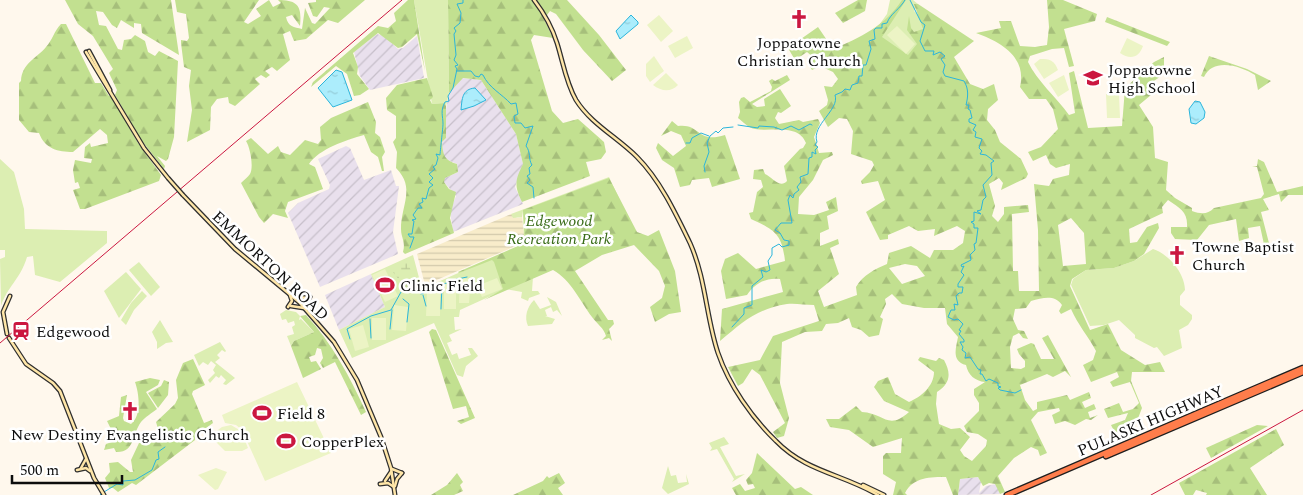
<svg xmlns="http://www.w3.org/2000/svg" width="1303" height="495" viewBox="0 0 1303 495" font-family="Spectral,serif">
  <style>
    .industrial { fill: url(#industrial-furrows) }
    .farmland { fill: url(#farmland-rules) }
    .grass { fill: #dceeb2 }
    .forest { fill: url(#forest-firs); fill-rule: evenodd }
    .wetland { fill: url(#wetland-marsh) }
    .pitch { fill: #ecf4c5 }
    .water { fill: url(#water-ripples); stroke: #2bb5db }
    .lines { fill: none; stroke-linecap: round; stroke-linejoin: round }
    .stream { stroke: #2bb5db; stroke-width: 1 }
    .secondary-casing { stroke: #2f2f2f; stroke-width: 5 }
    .highway-casing { stroke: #1e1e1e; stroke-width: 7 }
    .secondary { stroke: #ffe6a8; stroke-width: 2.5 }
    .highway { stroke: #ff7d4b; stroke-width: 4.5 }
    .rail { stroke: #cb1740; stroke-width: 1 }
    .secondary-bridge-casing { stroke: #2f2f2f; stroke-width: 5; stroke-linecap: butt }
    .secondary-bridge { stroke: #ffe6a8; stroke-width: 2.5 }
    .labels { text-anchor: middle; stroke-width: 5; stroke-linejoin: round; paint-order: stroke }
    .poi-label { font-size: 16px; fill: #0d0d0d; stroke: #fff; text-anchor: start }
    .park-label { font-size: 16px; font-style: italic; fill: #386b17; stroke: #fff }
    .street-label { font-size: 16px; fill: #0d0d0d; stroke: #fff }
  </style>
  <defs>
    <pattern id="industrial-furrows" width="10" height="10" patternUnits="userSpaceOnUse" patternTransform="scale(1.25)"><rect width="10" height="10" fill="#e9e0ed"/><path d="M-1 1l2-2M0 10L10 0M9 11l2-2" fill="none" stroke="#c7bfca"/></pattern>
    <pattern id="farmland-rules" width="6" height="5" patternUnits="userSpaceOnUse" patternTransform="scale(1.25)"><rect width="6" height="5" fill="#f8ecca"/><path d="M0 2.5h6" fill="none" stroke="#d3c9ac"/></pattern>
    <pattern id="forest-firs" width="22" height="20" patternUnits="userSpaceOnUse" patternTransform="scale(1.25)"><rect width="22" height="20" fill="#c2e090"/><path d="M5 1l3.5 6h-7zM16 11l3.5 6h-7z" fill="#a6bf7b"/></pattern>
    <pattern id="wetland-marsh" width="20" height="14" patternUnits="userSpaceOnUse" patternTransform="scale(1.25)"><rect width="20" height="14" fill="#dceeb2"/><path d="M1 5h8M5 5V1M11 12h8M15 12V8" fill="none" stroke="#bccb98"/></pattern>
    <pattern id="water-ripples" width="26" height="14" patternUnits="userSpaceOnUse" patternTransform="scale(1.25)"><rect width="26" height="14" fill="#acedfc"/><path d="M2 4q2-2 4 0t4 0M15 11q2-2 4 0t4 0" fill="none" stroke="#93cad7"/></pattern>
  </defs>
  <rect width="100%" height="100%" fill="#fff8ed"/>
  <g class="industrial">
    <path d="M377 34 384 36 398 49 403 48 417 36 424 78 370 90 360 76 354 52Z"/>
    <path d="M462 78 481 80 516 134 523 164 515 187 523 204 453 232 450 211 456 196 444 182 445 178 458 172 457 164 445 159 443 156 442 142 446 138V110L449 93Z"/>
    <path d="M346 146 350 148 364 180 391 170 396 186H399L393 232 398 254 320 287 288 213 298 203 329 189 330 185 318 159Z"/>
    <path d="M371 274 385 307 339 330 325 295Z"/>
    <path d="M978 477 981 482 979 493 986 486 996 484 1000 494 958 495 960 479Z"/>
  </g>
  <path class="farmland" d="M511 214 517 218 522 217 525 242 425 285 417 254Z"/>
  <g class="grass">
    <path d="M414 0H448L449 93 446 106 444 103 432 104Z"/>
    <path d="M890 0H913L918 4 914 11 925 20 914 64 874 32 887 14Z"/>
    <path d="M0 159 14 172 24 209 25 229 107 231V243L60 282 35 275 33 256 27 257C20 280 7 287 1 306L0 259 5 257V250H0Z"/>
    <path d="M609 177 634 230 533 277 532 291H538L540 294 529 298 528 301 521 298 522 292 506 289 460 310 459 317H454L455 330 462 329 449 335 452 341 447 343 452 355 457 353 459 359 471 355 468 348H472L478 356 466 366 463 377 457 375 434 323 352 358 339 330 385 307 371 274 413 255 422 289 524 244 523 211 522 217 513 218 511 214Z"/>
    <path d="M1153 249C1169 254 1185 274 1185 290L1180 296V305L1192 315V319L1188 325 1179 330 1182 348 1164 356 1157 347 1154 348 1135 338V335L1119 320 1104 325 1090 326 1071 285 1073 279 1086 270 1114 268 1134 261Z"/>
    <path d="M139 262 160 287 151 296 129 270Z"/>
    <path d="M126 272 141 289 119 318 104 291Z"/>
    <path d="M142 291 147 296 134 310 126 325 121 320 131 303Z"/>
    <path d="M547 297 556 302 562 316 557 310 553 312 551 307 545 310 547 316H545L555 319 552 324 528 326C524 317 527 307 534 300L540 309 551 305Z"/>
    <path d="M286 310 296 312 300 316 299 320 301 319 314 332 294 341 291 346 287 336 294 334 292 327 295 325 294 321 288 323 286 319 282 320 280 314Z"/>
    <path d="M160 320 173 342 166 343 157 349V342L152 332Z"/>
    <path d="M220 342 226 351 225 352 222 350 217 355 220 358 215 362 235 378 226 385 223 384 226 380 221 375 219 378 216 376 210 383 208 380 215 373 213 370 216 365 211 361 208 365 203 362 199 366 194 355Z"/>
    <path d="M724 437 729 444 720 447 736 476 745 474 732 482 734 479 717 449 710 451 712 448 709 443Z"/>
    <path d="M668 466 671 476 676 475 678 483 687 482 686 474 689 484 668 494 662 488Z"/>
  </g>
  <g class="forest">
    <path d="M65 0H171L179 55 142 33 141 24 134 23V28L121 20 117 28 112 25 103 12 96 11 99 25 106 26 118 49 122 50 124 40 131 39 135 35 145 41 148 52 155 56 159 51 178 61 174 137 168 159 166 161 157 156 165 166 164 169 142 141 115 95 117 90 109 73 113 69 93 36 78 24Z"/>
    <path d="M175 0H259L244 22 248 24 261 16 256 9 269 0 273 7 281 3 278 0C298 0 302 6 300 26L292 15 286 17C288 27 294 27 302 29L305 8 312 23 315 24 330 8 324 7 317 17 313 16 308 3 316 2V0H365L338 23 328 20 306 39 294 41 290 31 283 34 290 60 277 71 272 67 265 71 270 75 266 78 261 75 255 79 260 84 235 106 229 103 228 97 217 99 211 107 210 130 187 142 192 110 189 86 191 70 184 67 181 43V40L187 41 189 38 186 14 177 12Z"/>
    <path d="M408 0H414L425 71 417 34 402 47 398 48 378 33 353 53 358 67 357 74 369 89 360 95 354 96 347 74 336 66 311 87 313 82 378 26 388 28 396 21 394 13Z"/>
    <path d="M448 0H567L599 35 626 70 612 81 583 50 556 14 550 11 544 19 553 38 534 35 531 40 552 111 563 123 578 119 604 142 606 152 601 159 586 162 590 176 522 202C514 186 515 180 523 164L516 134 481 80 463 78 449 93Z"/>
    <path d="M858 0H867L865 11 843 23 835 13Z"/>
    <path d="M902 0H906L882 37 908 55 917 44 907 30 909 16 911 28 914 32 923 29 914 4H918L974 41 954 57 970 84 983 89 994 84 998 100 988 109 987 120 995 130 1000 142 1021 159 1028 174 1026 178 1001 190 1003 183 999 178 989 184 995 206 992 216 998 222 1004 214V207L1028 205 1029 212 1012 214 1013 271H1018L1019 291H1039L1038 230 1034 184 1049 186 1053 179 1069 175 1070 164 1056 168 1050 164 1046 155 1033 161 1028 152 1041 147 1058 129 1053 109 1046 99H1029L1020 87C1027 57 1001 42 976 33L1001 28 999 21H1011L1020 46 1035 47 1047 45 1049 27 1047 0H1063L1097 14 1095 21 1064 29 1074 66 1069 67 1064 48 1052 49 1030 56 1028 62C1037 81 1056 97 1069 115L1075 113 1069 73 1074 71 1088 128 1122 126 1125 88 1154 62 1164 57V74L1151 83V95L1139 105 1153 127 1155 158 1168 162 1166 190 1175 198 1192 208V211C1201 214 1207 215 1214 208L1261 198 1264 194 1257 167H1252L1257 166 1258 159 1264 162 1277 192 1303 186V195H1288L1281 202 1279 194 1263 199 1269 210 1261 212 1270 247 1265 249 1260 226 1248 228 1249 238 1239 241 1236 219 1209 225 1197 240 1175 239 1171 233V227H1187C1188 212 1180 208 1168 200L1162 207 1163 213 1129 229 1130 243 1137 242 1147 227 1158 223 1159 228 1144 254 1134 261 1114 268 1086 270 1072 279 1070 286 1090 330 1108 324 1121 350 1145 365 1160 362 1165 372H1132L1131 381 1142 408 1135 426 1138 434 1128 438 1125 430 1115 433 1111 425 1125 420 1128 413 1108 418 1104 409 1119 403 1123 412 1133 409 1139 403 1130 382 1113 387 1110 382 1119 377 1117 372 1091 382 1083 365 1093 360 1096 351C1088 336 1078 325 1071 309L1061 314 1059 311 1062 305C1054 294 1043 298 1031 301L1026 308 1015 309 1013 319 1018 330 1024 331 1028 339 1023 338 1019 333 1013 336 1010 347 1011 368 1021 369 1025 367V361L1019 354 1017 349 1031 343 1034 344 1041 359H1054L1042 338 1048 335 1071 377 1065 371 1053 377 1047 374 1020 385 1025 400 1033 411 1037 409V402L1067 395 1070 400 1089 392 1091 398 1082 402 1085 408 1094 404 1096 409 1088 412 1090 418 1098 415 1091 420 1086 419 1075 425 1065 421 1055 424 1052 415 1060 411 1059 408 1038 412 1031 420 1047 453 1040 456 1038 450 1031 447 1014 458 998 476 1005 492 1000 494 995 484 989 483 983 486 978 477 960 479 958 495H953L946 477C931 477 913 477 905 493L907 495H893L896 482 883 474V456L886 453H901L902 438 873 447 849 430 830 427 826 419H839L856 406 862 412C884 413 888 431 909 412L884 401 874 387 878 381 888 377 895 394 909 402C921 397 934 386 934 372L918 360 920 357 936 361 939 358 944 360C951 373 951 383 937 392L936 404 939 424 951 429 960 428 970 437 960 450 964 456 972 461 986 446 987 440 978 434 967 432 964 426 979 411V403L974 395V389L985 382C975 381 968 375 966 365 951 361 956 348 958 337L947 324 945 308H924L902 304 892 294 885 299 886 304 880 317 883 319 879 335 869 337 861 330 852 327 849 318 838 323 826 324 822 331 805 332 782 342 780 383 789 418 784 436 777 438 773 432 785 423 760 375 752 369 743 383 738 386 728 367 760 360 773 336 819 321 814 305C805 305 795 303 787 304 756 309 743 322 720 341L722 309 783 292 780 279C766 277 754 284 747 295L726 299 721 271 725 259 738 253 756 269 785 261C782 234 775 230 751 219L749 213 753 212 757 192 763 187 761 180 753 179 754 170 763 169 765 174C772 177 780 189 787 181L784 166 800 149 803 148 806 143C798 123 771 132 755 129 749 128 743 122 738 118L740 112 739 102 741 98 744 97 750 102 771 91 772 87 769 81 772 79 775 81 787 75 790 80 752 104 757 107 765 106 764 99 780 89 791 106 781 113 778 112 775 118 779 124 799 120 803 122 818 119 820 123 814 137 819 153 832 152 833 155 823 160 813 180 799 197 798 214 814 215 829 210 826 202 836 197 838 211 827 216 829 229 820 233V246L838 239 839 244 830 248 839 274 818 291 824 307 857 295 856 287C863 275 875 269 887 264L889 253 911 246 930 258 934 250H953L963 243 965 231 957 226 934 236 935 229 918 231 909 226 888 235V239L880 240 866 212 885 200 878 181 862 184 861 181 870 172 874 165 872 161 851 154 853 131 847 119 839 118 828 127 819 111 827 105 828 100 824 86 832 87 838 79 833 72 820 66 812 70 809 65 813 57 807 52 795 60 788 48 818 27 833 49C860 38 886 25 902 0ZM1071 218 1084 233 1086 264 1063 266 1058 225ZM905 264 917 266 925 276 902 284 889 268Z"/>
    <path d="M1107 17 1170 42 1167 46 1105 22Z"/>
    <path d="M61 24H66L95 83H101L109 96H111L138 143 161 175 159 181 85 209H80L73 190 80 188 78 182 75 183 73 170 75 160 91 163 92 159 84 158 85 147 90 143 91 147 108 143 107 135 100 129 73 152C58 152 45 149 39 133L29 132 19 120V83L21 81C22 63 36 59 46 47 52 41 54 31 61 24Z"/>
    <path d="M1209 56 1247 69 1271 81 1258 90 1255 75C1241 66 1213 57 1204 77L1201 76Z"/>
    <path d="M427 78 433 97 430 100 432 104 444 103 446 106V138L442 142C443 155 444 160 457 164L458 172 445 178 444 182 449 189 456 192 450 218 454 233 405 254 403 252C406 242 401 238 401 229 401 205 416 188 396 168L397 152 393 142 396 138V116L387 110 386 98 397 85Z"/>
    <path d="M368 102 376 122 375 133 380 137 385 152 382 157 384 171H382L378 157 371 152 364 135C346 140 319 149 309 164L315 167 323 189 288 202 285 211 288 218 273 214 264 223 259 217 241 183C244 180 248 177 250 174 254 167 250 147 246 141L251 138 268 154 278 146 281 152 290 155 305 140 318 144 321 140 320 127 331 118Z"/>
    <path d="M672 121 678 126C701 123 696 144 725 135L740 179 712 187 709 178 692 180 690 185 680 187 674 168 662 160 656 148 658 143 673 156 686 146 681 135 671 131 661 136Z"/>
    <path d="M609 178 637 232 648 236 659 230 675 271 681 312 669 314 655 322 650 307 662 298 665 286 659 271 634 245 602 255 575 271 608 320H613L614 324 609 329 612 341 609 338 602 340 606 336C604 328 597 324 592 317 580 301 571 280 553 270L484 300 503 289 494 262 492 260 459 273 458 272 525 243 523 210Z"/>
    <path d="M306 315C332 343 350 377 366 412L361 415 335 362 323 368 320 363 323 358 321 349 317 348 315 355 309 357 311 362 316 361 321 369 303 378 291 346 294 341 314 332 300 316Z"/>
    <path d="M432 329 436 330 475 418 461 424 457 421 469 417 466 406 453 409 429 332Z"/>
    <path d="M193 359 205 385 193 391 192 394 204 423 212 420 213 423 195 436V440L136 485 132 483 118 492 113 488H109L105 478 110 472 109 463 118 462 130 472H133L131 460 139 443 162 442 156 422 175 404 178 398 176 380 183 363Z"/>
    <path d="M150 378 160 380 158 385 146 392 157 409C152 413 145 417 141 422 132 434 135 453 116 452L114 448 104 450 106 444 112 442V431L107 421 119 416 121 397 127 395 123 418 124 421 131 424C142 416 139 393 135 382Z"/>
    <path d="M164 380 169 382 168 395 158 408 148 393 161 386Z"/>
    <path d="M1257 425 1268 426 1211 458 1206 448Z"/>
    <path d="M1276 429 1284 445 1250 468 1267 495H1206L1207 493 1196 490 1193 495H1185L1179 483Z"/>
    <path d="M757 453 795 489 801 487 813 495H736L732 488 740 484 745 491 755 488 753 484 748 485 746 480 752 473Z"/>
    <path d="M457 473 463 482 460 485 463 491 454 495H431L447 485Z"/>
    <path d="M559 473 565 483 558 488 563 495H513L543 481 547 476 549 478Z"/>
  </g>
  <path class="wetland" d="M408 262 416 288 405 287 392 271V266Z"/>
  <g class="pitch">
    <path d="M659 15 673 31 661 42 647 25Z"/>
    <path d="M897 26 915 44 906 54 887 35Z"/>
    <path d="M687 36 693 48 675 58 668 46Z"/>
    <path d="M1127 38 1143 46C1139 58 1130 60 1120 53Z"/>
    <path d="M654 56 664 71 650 82 646 76V64Z"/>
    <path d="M1040 59C1050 59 1054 60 1058 70L1044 79 1034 64Z"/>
    <path d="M666 73 678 85C670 93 661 91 653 85Z"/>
    <path d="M1064 75 1069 90 1058 97 1049 83Z"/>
    <path d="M1106 94H1119L1120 118H1107Z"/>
    <path d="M385 269 398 296 385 302 372 275Z"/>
    <path d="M460 278 471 279 469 303H459Z"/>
    <path d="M497 278 502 289 482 297 477 286Z"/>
    <rect x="444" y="284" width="12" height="25"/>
    <path d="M427 292 440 293V316H426Z"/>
    <path d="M394 305 408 307 406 331 392 330Z"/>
    <rect x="372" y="318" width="14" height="22"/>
    <path d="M363 325 369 347 355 351 349 329Z"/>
    <path d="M297 382 331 453 265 481 242 430 236 425 225 423 222 415Z"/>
    <path d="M231 425 241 431 248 448 242 451H225L210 436 222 427Z"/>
    <path d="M216 468 227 472 218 489 215 490 198 475Z"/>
  </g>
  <g class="water">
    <path d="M631 15 638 22V24L620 39 616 31Z"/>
    <path d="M336 70 342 72 352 100 333 107 318 88Z"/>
    <path d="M475 88 486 100 474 106 461 110C462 99 462 89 475 88Z"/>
    <path d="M1195 101 1200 102 1205 112 1204 118 1196 124 1191 123 1189 109Z"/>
  </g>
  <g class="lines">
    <g class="stream">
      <path d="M910 0 921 22 925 25 920 41 925 51H934L933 55 940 52 945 56 941 59 945 65 943 72 945 76 964 81C969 89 968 97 966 105H969L968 109 970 110 972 118 969 119V122L976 125 973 130 976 132 975 137 982 139 979 148 982 151 980 154 986 155 994 161 991 163 992 175 983 185 986 197 983 200 981 210 977 211 981 214 974 212V221L971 222 974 224V228H978L976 243 974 244 975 250 970 255 971 260 961 265 962 267 964 266 961 272 964 275 958 284V287H963L962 293H959L956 296 958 305 954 304 955 310H951L948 317 954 320 958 319 963 324 959 330 961 331 959 334 964 340V342H960L963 347 962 350 966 353 965 358 970 357 978 369 981 370 980 374H982L986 381 989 379 998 383V386L1001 387 998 388 1000 390 1015 393 1021 390"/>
      <path d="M457 71H471L475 76 479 77 481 74 483 75C489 88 502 94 511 104L516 103 518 114 514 116 515 123H521L525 128 533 126 526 146C531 152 528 159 532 165L529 168 530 174 527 176 530 180 527 183 533 187 534 198"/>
      <path d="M738 125 758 128 759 126 774 127 782 130 791 126 799 130 810 124 812 125"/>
      <path d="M686 143H690L692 138 701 133 709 136"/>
      <path d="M705 172 704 166 709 152 707 143 710 136 716 131 718 133 723 128 733 127"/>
      <path d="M410 248 414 237H410L408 234H412L414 221 412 220 416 219 413 215 418 208H422L419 204 423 202 422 198 426 199 429 188 433 185 429 182 433 178 429 174 435 169 433 167 436 165 438 158 436 154 440 155C440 153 443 127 443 124 443 116 440 111 445 102L449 101 448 96 453 88 457 69 455 66 458 65 454 60 456 55 454 34 456 31 454 28 460 23 461 13 457 4 463 3V0"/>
      <path d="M448 282 457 283 458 291"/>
      <path d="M421 294 453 280 467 277"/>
      <path d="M423 295 426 306"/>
      <path d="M403 299 409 304 407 322"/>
      <path d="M441 309 442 285"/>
      <path d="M370 319 371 338"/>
      <path d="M732 327 744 314V308L752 305V286L763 277 761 270 766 272 770 270 768 261 772 255V248L779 244 782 247 789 245V241L784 240 780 233 775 230 781 223H792L788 200 790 195 793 198 794 194 799 190 797 187 801 182 800 177 808 174 809 158 812 157V152L816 154 815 150 818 147 815 145 817 142C811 125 840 110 835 95L842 92 845 89 850 90 852 85 858 83 859 76H862L863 65H866L871 49 869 41 875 39 874 30 876 28H882V24L887 23C890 14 900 9 905 0"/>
      <path d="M390 329 392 310"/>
      <path d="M350 339 347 329 371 316 391 310 401 292"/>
      <path d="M104 492 117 484 123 485V481L135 480 152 470 156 460 159 459 158 452 165 447"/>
      <path d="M100 495 101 494"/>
    </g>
    <g class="secondary-casing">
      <g id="secondary">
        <path d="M534 0C544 13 552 27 557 43 563 62 566 83 576 100 591 124 617 137 637 157 660 180 676 214 690 243 706 279 706 317 718 353 729 385 752 418 776 441 806 472 843 474 878 495"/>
        <path d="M89 51 110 90"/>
        <path d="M86 52 144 148 168 178"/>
        <path d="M183 195 235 249 299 302 334 342 357 380 381 437 391 468 395 495"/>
        <path d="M295 297 308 298"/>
        <path d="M291 306 304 308"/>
        <path d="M288 307 292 301 290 295"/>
        <path d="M308 308 307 302 310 297"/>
        <path d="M7 334 3 312 10 296"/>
        <path d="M9 338 26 364 53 383 60 391 94 478 104 495"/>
        <path d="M81 468 86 459"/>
        <path d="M392 469 402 473"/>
        <path d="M77 470 86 468 90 471"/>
        <path d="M385 481 391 472"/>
        <path d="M380 484 388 483 394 487"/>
        <path d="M863 485 884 495"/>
        <path d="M395 486 397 479 402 473"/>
      </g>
    </g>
    <g class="highway-casing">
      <g id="highway">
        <path d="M1106 456 1303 372"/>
        <path d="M1007 495 1303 368"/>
      </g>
    </g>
    <use href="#secondary" class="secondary"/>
    <use href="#highway" class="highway"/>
    <g class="rail">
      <path d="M0 343 402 0"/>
      <path d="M1151 495 1303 410"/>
    </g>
    <g class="secondary-bridge-casing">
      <path id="secondary-bridge" d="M168 178 183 195"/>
    </g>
    <use href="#secondary-bridge" class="secondary-bridge"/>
  </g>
  <defs>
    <g id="church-bare" transform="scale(1.5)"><path d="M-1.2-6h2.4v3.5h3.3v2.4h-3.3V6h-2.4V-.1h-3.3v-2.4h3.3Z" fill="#cb1740" stroke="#fff" stroke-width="2.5" paint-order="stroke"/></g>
    <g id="school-bare" transform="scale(1.5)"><path d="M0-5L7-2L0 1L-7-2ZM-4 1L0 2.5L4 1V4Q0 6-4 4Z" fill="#cb1740" stroke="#fff" stroke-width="2.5" paint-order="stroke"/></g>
    <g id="stadium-bare" transform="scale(1.5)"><path d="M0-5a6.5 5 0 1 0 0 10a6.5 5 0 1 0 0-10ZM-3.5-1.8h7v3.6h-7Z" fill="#cb1740" stroke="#fff" stroke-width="2.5" paint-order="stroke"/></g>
    <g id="station-bare" transform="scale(1.5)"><path d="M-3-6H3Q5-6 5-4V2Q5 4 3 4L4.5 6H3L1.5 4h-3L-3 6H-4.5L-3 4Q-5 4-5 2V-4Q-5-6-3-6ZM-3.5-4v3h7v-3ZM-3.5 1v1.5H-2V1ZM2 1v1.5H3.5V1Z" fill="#cb1740" stroke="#fff" stroke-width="2.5" paint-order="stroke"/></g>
  </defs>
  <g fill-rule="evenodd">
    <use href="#church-bare" x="799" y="19"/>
    <use href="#school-bare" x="1093" y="78"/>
    <use href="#church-bare" x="1177" y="255"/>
    <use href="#stadium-bare" x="385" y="285"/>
    <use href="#station-bare" x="21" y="331"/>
    <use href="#church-bare" x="130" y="411"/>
    <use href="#stadium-bare" x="262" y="413"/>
    <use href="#stadium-bare" x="286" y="441"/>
  </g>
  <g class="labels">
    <g class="poi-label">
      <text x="799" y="48" text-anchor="middle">Joppatowne<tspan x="799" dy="18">Christian Church</tspan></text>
      <text x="1108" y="75">Joppatowne<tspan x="1108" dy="18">High School</tspan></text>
      <text x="1192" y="252">Towne Baptist<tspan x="1192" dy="18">Church</tspan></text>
      <text x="400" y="291">Clinic Field</text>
      <text x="36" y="337">Edgewood</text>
      <text x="277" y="419">Field 8</text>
      <text x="130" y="440" text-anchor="middle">New Destiny Evangelistic Church</text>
      <text x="301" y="447">CopperPlex</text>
    </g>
    <g class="park-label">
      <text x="559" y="226">Edgewood<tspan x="559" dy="18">Recreation Park</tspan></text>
    </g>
    <g class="street-label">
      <text transform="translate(271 265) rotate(43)" y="6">EMMORTON ROAD</text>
      <text transform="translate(1150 420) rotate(-23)" y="6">PULASKI HIGHWAY</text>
    </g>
  </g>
  <path d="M12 475v8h110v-8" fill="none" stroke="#0d0d0d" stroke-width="2.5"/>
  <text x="20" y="475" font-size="15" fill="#0d0d0d" stroke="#ffffff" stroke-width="4" paint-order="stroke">500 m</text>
</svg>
